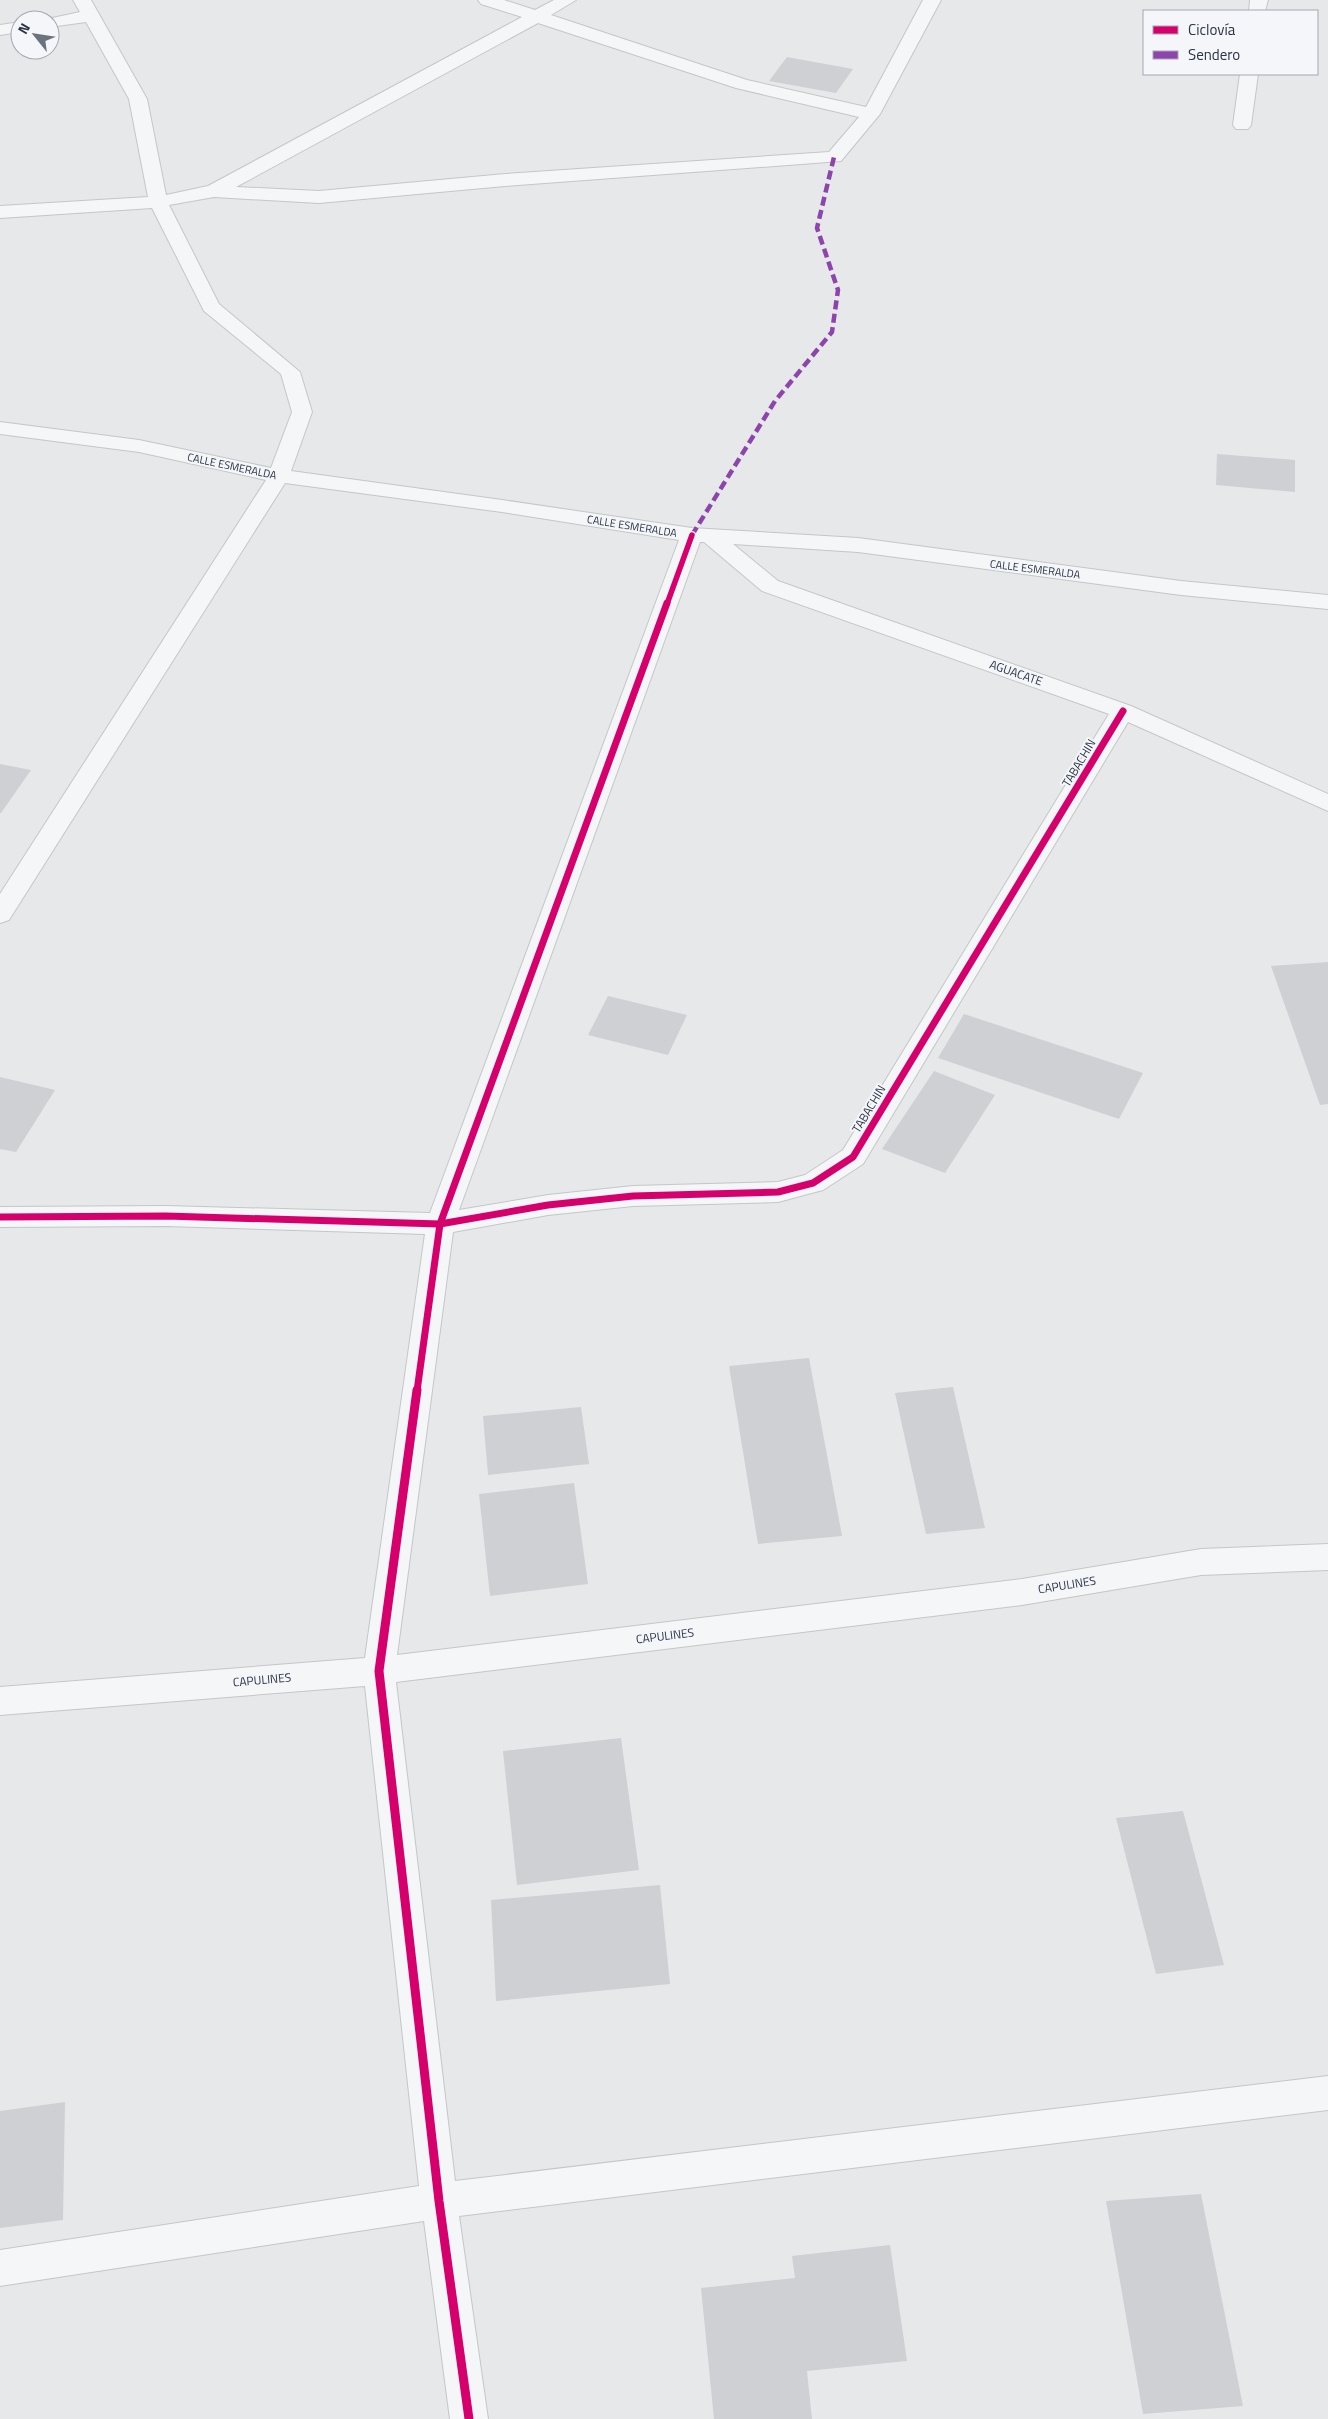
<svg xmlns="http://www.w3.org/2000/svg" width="1328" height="2419" viewBox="0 0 1328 2419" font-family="'Titillium Web',sans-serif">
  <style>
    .building { fill: #ced0d3 }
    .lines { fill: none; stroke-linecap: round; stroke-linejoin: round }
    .minor-casing { stroke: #c4c6c8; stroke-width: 2 }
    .minor { fill: #f5f6f7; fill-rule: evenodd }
    .quiet { stroke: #8e44ad; stroke-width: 4.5; stroke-dasharray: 9 4.5; stroke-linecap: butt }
    .cycleway-far2-casing { stroke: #f4f6f9; stroke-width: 8 }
    .cycleway-far1-casing { stroke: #f4f6f9; stroke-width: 10 }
    .cycleway-casing { stroke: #f4f6f9; stroke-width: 12 }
    .cycleway-far2 { stroke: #d6006c; stroke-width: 5.5 }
    .cycleway-far1 { stroke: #d6006c; stroke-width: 7 }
    .cycleway { stroke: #d6006c; stroke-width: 9 }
    .labels { text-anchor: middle; stroke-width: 4; stroke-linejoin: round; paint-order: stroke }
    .far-street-label { font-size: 11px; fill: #2b3445; stroke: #f4f6f9 }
    .street-label { font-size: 12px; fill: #2b3445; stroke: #f4f6f9 }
  </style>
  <rect width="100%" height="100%" fill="#e6e8ea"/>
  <g class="building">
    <path d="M787 57 853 69 836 93 769 81Z"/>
    <path d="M1217 454 1295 460V492L1216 485Z"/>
    <path d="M0 764 31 770 1 813H0Z"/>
    <path d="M1328 962V1104L1320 1105 1271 966Z"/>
    <path d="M608 996 687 1015 668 1055 588 1035Z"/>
    <path d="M964 1014 1143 1073 1119 1119 938 1058Z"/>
    <path d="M934 1071 995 1095 945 1173 882 1149Z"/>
    <path d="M0 1077 55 1090 16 1152 0 1149Z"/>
    <path d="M809 1358 842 1536 758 1544 729 1366Z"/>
    <path d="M953 1387 985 1528 926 1534 895 1393Z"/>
    <path d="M581 1407 589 1464 488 1475 483 1416Z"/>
    <path d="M574 1483 588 1584 490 1596 479 1494Z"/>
    <path d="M621 1738 639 1870 517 1885 503 1751Z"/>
    <path d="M1183 1811 1224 1965 1156 1974 1116 1818Z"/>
    <path d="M660 1885 670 1984 496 2001 491 1900Z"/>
    <path d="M65 2102 63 2220 0 2228V2111Z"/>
    <path d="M1201 2194 1243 2406 1143 2414 1106 2201Z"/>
    <path d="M890 2245 907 2361 807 2371 812 2419H714L701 2288 795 2278 792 2256Z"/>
  </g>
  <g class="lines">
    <g class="minor-casing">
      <g id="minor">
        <path d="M73 0H91L147 99 166 195 208 186 522 17 481 4 478 0H504L535 10 554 0H576L551 15 747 80 866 107 923 0H941L880 114 841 161 505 186 319 203 214 197 169 205 219 304 300 372 312 412 291 471 502 500 692 528 858 538 1181 581 1328 595V609L1181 595 858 552 733 544 778 581 1131 706 1328 794V811L1128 722 863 1164 823 1190 778 1202 633 1206 548 1215 453 1232 397 1655 1022 1579 1201 1549 1328 1544V1570L1201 1575 1022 1605 396 1682 455 2181 1328 2076V2110L459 2216 488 2419H450L424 2221 0 2286V2250L419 2186 365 1686 0 1715V1687L365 1658 425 1234 166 1226 0 1227V1207L166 1206 430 1213 679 540 502 512 285 483 9 920 0 923V894L266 480 139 452 0 434V422L139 440 271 468 292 412 281 374 204 311 152 208 0 218V206L148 197 129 99 86 22 50 27V20H43L80 12ZM538 23 736 88 859 117 829 152 505 174 319 191 236 187ZM700 542H704L762 591 1109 714 843 1150 805 1175 778 1182 633 1186 548 1195 459 1210Z"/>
        <path d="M1250 0H1268L1265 11H1249Z"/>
        <path d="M20 22V32L0 35V25Z"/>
        <path d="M1240 74H1258L1251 125 1248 129H1236L1233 125Z"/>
      </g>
    </g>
    <use href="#minor" class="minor"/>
    <path class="quiet" d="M692 535 775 401 832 332 838 290 817 228 834 157"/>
    <g class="cycleway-far2-casing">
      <path id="cycleway-far2" d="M667 604 692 535"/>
    </g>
    <g class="cycleway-far1-casing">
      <g id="cycleway-far1">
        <path d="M0 1217 166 1216 440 1224 548 1205 633 1196 778 1192 813 1183 853 1157 1123 711"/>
        <path d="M417 1391 440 1224 667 603"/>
      </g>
    </g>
    <g class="cycleway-casing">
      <path id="cycleway" d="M417 1390 379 1671 439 2201 469 2419"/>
    </g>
    <use href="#cycleway-far2" class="cycleway-far2"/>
    <use href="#cycleway-far1" class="cycleway-far1"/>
    <use href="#cycleway" class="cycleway"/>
  </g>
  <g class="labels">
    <g class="far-street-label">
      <text transform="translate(232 466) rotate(12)" y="4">CALLE ESMERALDA</text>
      <text transform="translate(632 526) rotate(9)" y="4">CALLE ESMERALDA</text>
      <text transform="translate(1035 569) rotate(7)" y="4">CALLE ESMERALDA</text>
    </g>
    <g class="street-label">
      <text transform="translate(1016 673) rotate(19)" y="4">AGUACATE</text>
      <text transform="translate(1079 763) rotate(-59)" y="4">TABACHIN</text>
      <text transform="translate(869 1109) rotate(-59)" y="4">TABACHIN</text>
      <text transform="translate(1067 1585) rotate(-9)" y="4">CAPULINES</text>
      <text transform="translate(665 1636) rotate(-7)" y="4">CAPULINES</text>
      <text transform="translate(262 1680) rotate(-5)" y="4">CAPULINES</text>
    </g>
  </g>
  <rect x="1143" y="10" width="175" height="65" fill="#f4f6f9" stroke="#a4a8b1"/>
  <rect x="1153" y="26" width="25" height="8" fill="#d6006c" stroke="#a4a8b1"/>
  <text x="1188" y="35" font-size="15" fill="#2b3445">Ciclovía</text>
  <rect x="1153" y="51" width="25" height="8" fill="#8e44ad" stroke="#a4a8b1"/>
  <text x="1188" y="60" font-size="15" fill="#2b3445">Sendero</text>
  <g transform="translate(35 35) rotate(300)"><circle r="24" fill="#f4f6f9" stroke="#a4a8b1"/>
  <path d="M0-4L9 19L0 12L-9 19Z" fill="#6c737f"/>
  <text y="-8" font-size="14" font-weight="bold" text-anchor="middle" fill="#2b3445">N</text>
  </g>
</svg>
